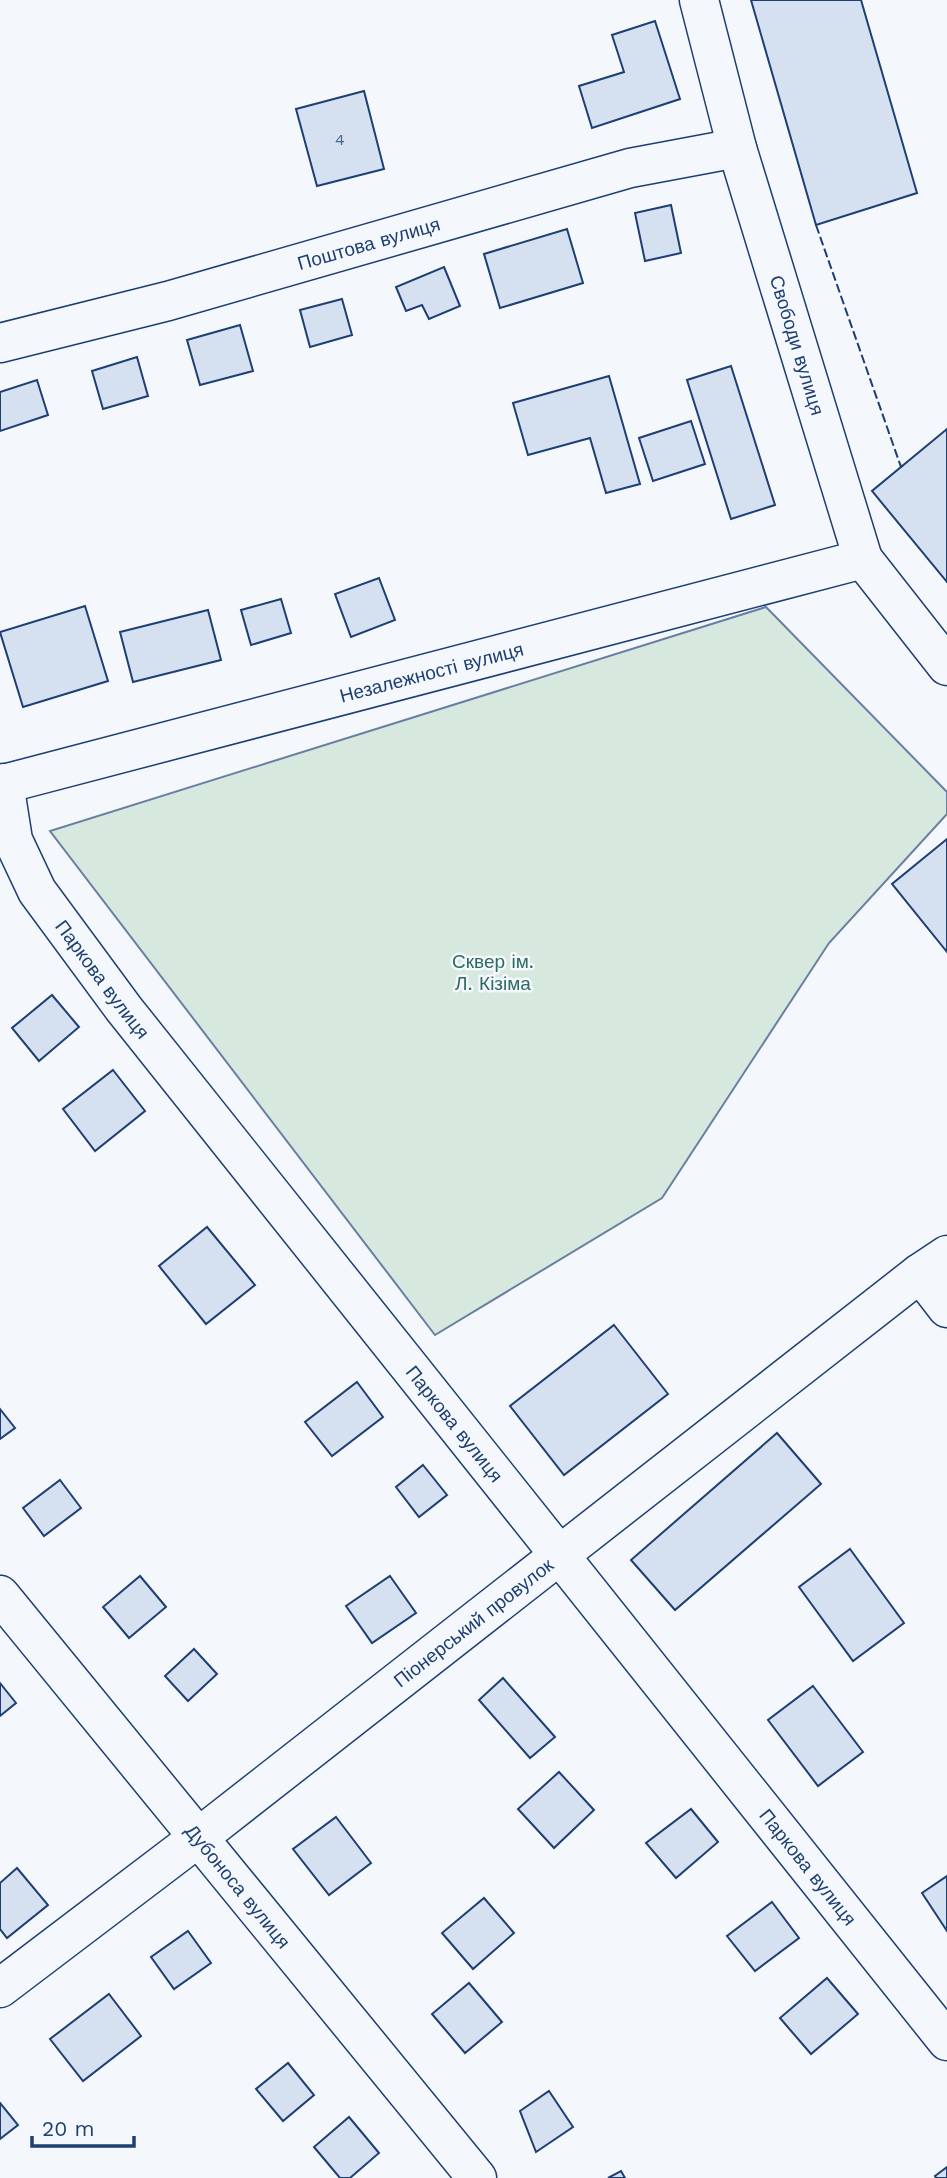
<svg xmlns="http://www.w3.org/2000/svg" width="947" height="2178" viewBox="0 0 947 2178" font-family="'Work Sans',sans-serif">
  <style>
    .green { fill: #d7e8df; stroke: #687fa3; stroke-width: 2 }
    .building { fill: #d5e0f0; stroke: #1d3f73; stroke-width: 2 }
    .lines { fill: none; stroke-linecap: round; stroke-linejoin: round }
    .minor-casing { stroke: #1d3f73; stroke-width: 41 }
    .minor { stroke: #f4f7fb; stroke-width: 38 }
    .fence { stroke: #1d3f73; stroke-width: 2; stroke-dasharray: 9 3.5; stroke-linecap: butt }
    .labels { text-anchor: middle; stroke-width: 5; stroke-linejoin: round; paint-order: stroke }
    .number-label { font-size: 16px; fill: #4b6792 }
    .street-label { font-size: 19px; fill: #1d3f73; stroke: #f4f7fb }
    .park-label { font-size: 19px; fill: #2c6c60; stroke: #f4f7fb }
  </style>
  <rect width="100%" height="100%" fill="#f4f7fb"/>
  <path class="green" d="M766 607 947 792V814L829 943 662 1198 435 1335 50 831Z"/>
  <g class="building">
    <path d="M751 0H861L917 193 816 225Z"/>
    <path d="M655 21 680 99 592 128 579 86 624 72 612 35Z"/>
    <path d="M364 91 384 169 317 186 296 109Z"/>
    <path d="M671 205 681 253 645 261 635 213Z"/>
    <path d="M567 229 583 283 500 308 484 254Z"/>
    <path d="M444 267 460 306 429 319 422 305 406 311 396 287Z"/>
    <path d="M342 299 352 335 310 347 300 310Z"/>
    <path d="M240 325 253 371 200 385 187 340Z"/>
    <path d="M137 357 148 396 103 409 92 371Z"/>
    <path d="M731 366 775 505 731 519 687 380Z"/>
    <path d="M609 376 640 484 606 493 590 438 528 455 513 403Z"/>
    <path d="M37 380 48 415 0 431V392Z"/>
    <path d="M691 421 705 464 653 481 639 438Z"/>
    <path d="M947 429V582L872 491Z"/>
    <path d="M379 578 395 620 351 637 335 594Z"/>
    <path d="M281 599 291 633 251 645 241 610Z"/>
    <path d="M85 606 108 681 23 707 0 632Z"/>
    <path d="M208 610 221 660 133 682 120 632Z"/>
    <path d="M947 839V952L892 884Z"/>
    <path d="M52 995 79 1027 39 1061 12 1028Z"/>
    <path d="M113 1070 145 1111 95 1151 63 1109Z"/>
    <path d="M207 1227 255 1285 206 1324 159 1266Z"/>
    <path d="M614 1325 668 1394 564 1475 510 1406Z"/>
    <path d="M357 1382 383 1417 332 1456 305 1422Z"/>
    <path d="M0 1409 15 1428 0 1439Z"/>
    <path d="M777 1433 821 1484 675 1610 631 1560Z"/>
    <path d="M423 1465 447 1495 419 1517 396 1487Z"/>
    <path d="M60 1480 81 1508 44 1536 23 1508Z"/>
    <path d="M850 1549 904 1623 853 1661 799 1587Z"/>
    <path d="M140 1576 166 1607 129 1638 103 1607Z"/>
    <path d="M390 1576 416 1613 372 1643 346 1606Z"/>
    <path d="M194 1649 217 1674 188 1701 165 1676Z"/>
    <path d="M503 1678 555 1737 530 1758 479 1700Z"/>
    <path d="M0 1683 16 1703 0 1716Z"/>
    <path d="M813 1686 863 1752 818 1786 768 1720Z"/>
    <path d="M559 1772 594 1810 554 1848 518 1809Z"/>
    <path d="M691 1809 718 1842 676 1878 646 1843Z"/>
    <path d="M336 1817 371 1863 329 1895 293 1849Z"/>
    <path d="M17 1868 48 1905 7 1938 0 1929V1883Z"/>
    <path d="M947 1876V1931L922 1893Z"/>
    <path d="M484 1898 514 1933 473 1969 442 1933Z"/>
    <path d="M772 1902 799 1938 755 1971 727 1936Z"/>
    <path d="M188 1931 211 1963 174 1989 151 1957Z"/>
    <path d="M827 1978 858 2014 811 2054 780 2018Z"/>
    <path d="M469 1983 502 2022 465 2053 432 2014Z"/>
    <path d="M109 1994 141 2036 83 2081 50 2039Z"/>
    <path d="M288 2063 314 2095 283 2121 256 2089Z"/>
    <path d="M549 2091 573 2127 536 2152 520 2111Z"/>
    <path d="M0 2103 18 2125 0 2139Z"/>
    <path d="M349 2117 379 2153 350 2178H340L314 2147Z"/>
    <path d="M947 2167V2178H936L935 2176Z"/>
    <path d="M621 2171 625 2178H608Z"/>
  </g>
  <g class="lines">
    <g class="minor-casing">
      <g id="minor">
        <path id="s1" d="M699 0 737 148 863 559 947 666"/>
        <path id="s2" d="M0 343 168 301 630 168 737 148"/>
        <path id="s3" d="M4 783 13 840 37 891 124 1009 947 2041"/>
        <path id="s4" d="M0 785 863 559"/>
        <path d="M920 1273 947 1308"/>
        <path id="s5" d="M0 1595 477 2178"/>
        <path id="s6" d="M0 1988 199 1837 920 1273 947 1255"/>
      </g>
    </g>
    <use href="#minor" class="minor"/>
    <path class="fence" d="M816 225 901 467 904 464"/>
  </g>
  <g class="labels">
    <g class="number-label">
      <text x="340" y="145">4</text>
    </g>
    <g class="street-label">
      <text dy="7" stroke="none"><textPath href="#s2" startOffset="382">Поштова вулиця</textPath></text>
      <text dy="7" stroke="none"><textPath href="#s1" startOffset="359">Свободи вулиця</textPath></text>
      <text dy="7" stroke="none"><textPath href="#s4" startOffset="446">Незалежності вулиця</textPath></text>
      <text dy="7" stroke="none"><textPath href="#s3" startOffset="224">Паркова вулиця</textPath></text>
      <text dy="7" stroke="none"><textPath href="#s3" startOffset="791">Паркова вулиця</textPath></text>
      <text dy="7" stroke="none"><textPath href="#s6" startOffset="598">Піонерський провулок</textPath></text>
      <text dy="7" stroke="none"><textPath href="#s3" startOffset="1358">Паркова вулиця</textPath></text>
      <text dy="7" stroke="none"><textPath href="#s5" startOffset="376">Дубоноса вулиця</textPath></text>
    </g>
    <g class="park-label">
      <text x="493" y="968">Сквер ім.<tspan x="493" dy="22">Л. Кізіма</tspan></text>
    </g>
  </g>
  <path d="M32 2136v10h102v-10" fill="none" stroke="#1d3f73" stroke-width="3.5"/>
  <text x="42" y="2136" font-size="21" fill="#1d3f73" stroke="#f4f7fb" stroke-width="5" paint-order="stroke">20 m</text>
</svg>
